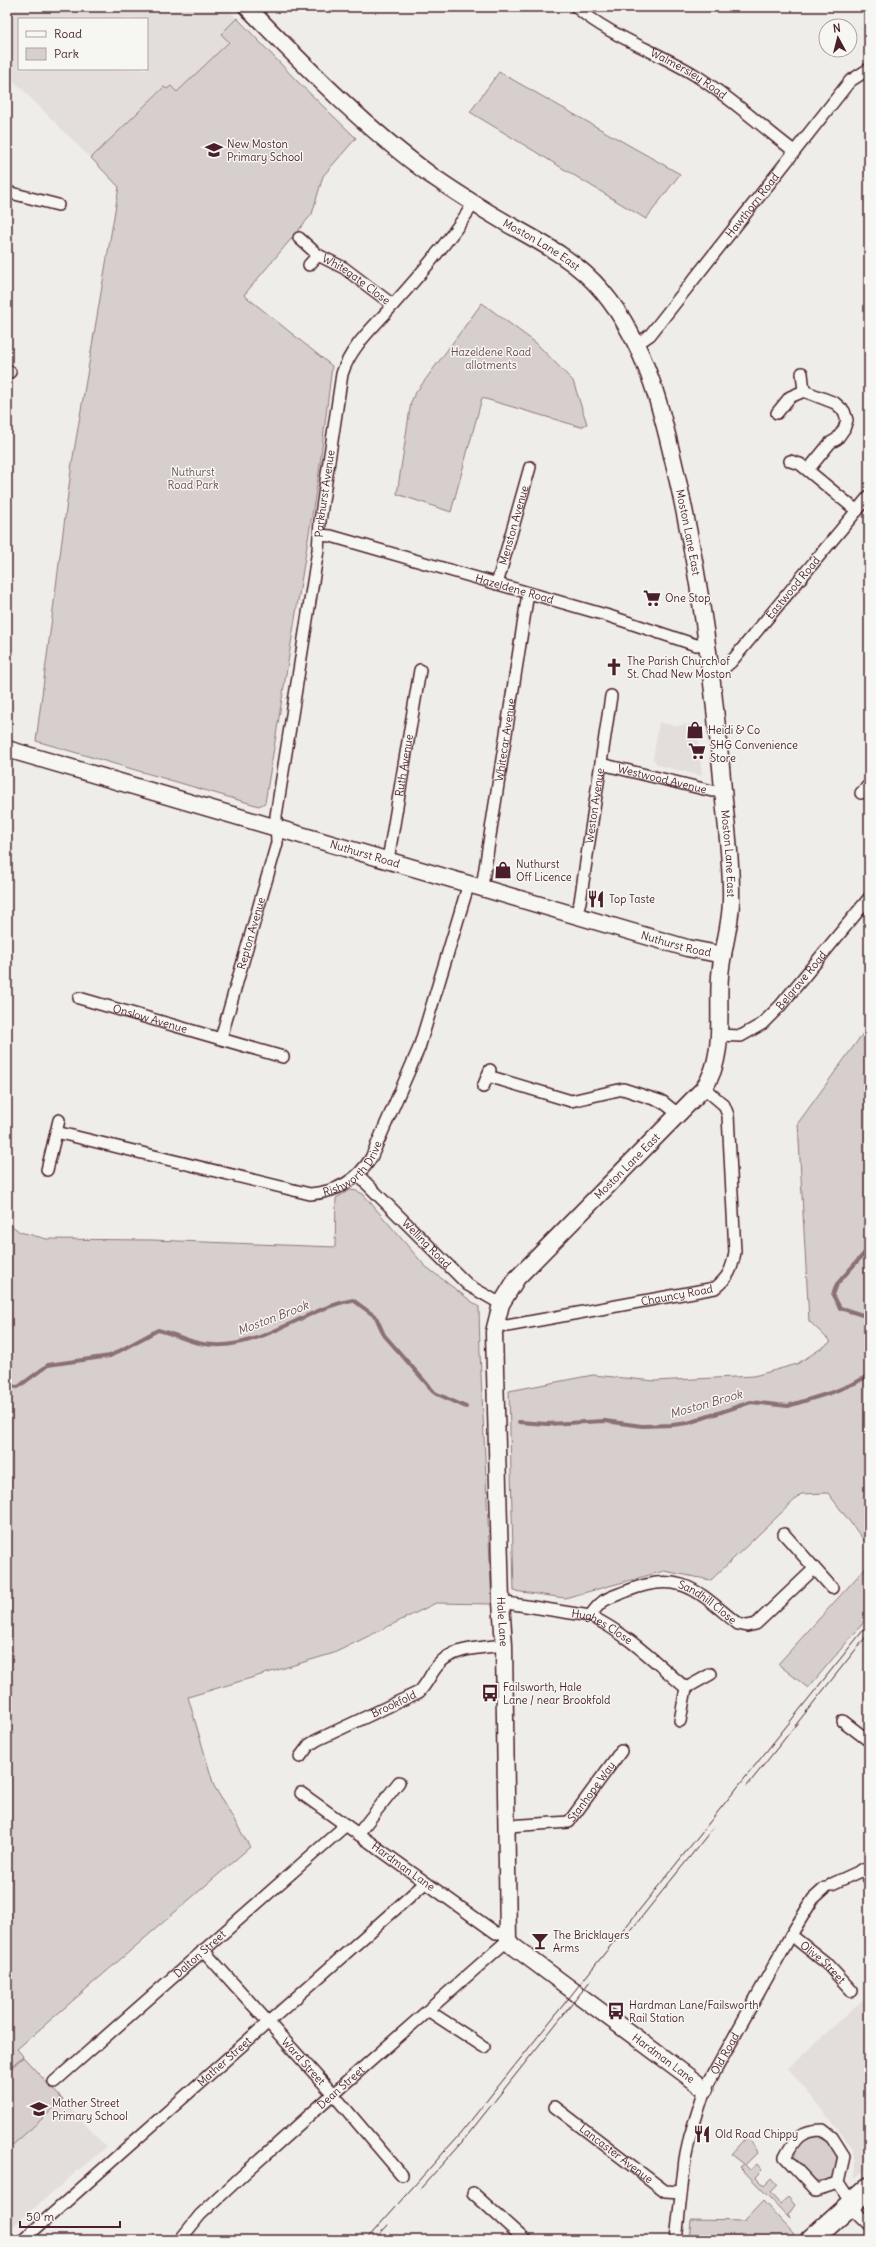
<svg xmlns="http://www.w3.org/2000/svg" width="876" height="2247" viewBox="0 0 876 2247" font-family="Delius,sans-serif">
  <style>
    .built { fill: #e3dedc; fill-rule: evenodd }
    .green { fill: #d7cfce; stroke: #90777c }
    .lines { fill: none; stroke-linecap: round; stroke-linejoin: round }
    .stream { stroke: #8a6f74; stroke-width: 4 }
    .street-casing { stroke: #4a1f2b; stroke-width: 14 }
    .secondary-casing { stroke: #4a1f2b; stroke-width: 19 }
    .highway-casing { stroke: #4a1f2b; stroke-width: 24 }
    .street { stroke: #f6f6f2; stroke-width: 11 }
    .secondary { stroke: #f6f6f2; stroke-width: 16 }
    .highway { stroke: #f6f6f2; stroke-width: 21 }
    .tram { stroke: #4a1f2b; stroke-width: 1 }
    .labels { text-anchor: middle; stroke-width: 3; stroke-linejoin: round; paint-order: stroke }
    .street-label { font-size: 11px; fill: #4a1f2b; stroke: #f6f6f2 }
    .poi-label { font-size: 11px; fill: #4a1f2b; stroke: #f6f6f2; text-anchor: start }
    .park-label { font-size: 11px; fill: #6d4b54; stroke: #f6f6f2 }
    .water-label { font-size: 12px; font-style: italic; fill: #6f4e56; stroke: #f6f6f2 }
  </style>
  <rect width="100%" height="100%" fill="#efedea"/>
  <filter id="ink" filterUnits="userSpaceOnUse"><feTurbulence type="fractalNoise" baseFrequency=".025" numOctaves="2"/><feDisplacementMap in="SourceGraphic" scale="8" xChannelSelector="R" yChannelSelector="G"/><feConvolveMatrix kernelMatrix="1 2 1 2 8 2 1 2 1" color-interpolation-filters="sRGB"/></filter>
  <g filter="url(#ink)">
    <g class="built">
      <path d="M7 7H226L297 81 356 138 323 176 312 214 119 187 7 74ZM19 19H147V69H19Z"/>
      <path d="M659 722 676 726 697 723 702 776 658 765 653 759Z"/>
      <path d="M869 1994V2166L854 2179 855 2162 852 2147 788 2068Z"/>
      <path d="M23 2056 106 2147 7 2231V2070Z"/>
    </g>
    <g class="green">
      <path d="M237 18 297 81 356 138 323 176 312 214 244 295 332 366 319 472 265 803 259 806 36 741 72 463 119 187 91 158 164 87 167 89 171 86 177 92 229 42 221 34Z"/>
      <path d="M499 72 680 174 646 219 470 112Z"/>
      <path d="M482 303 536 343 573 381 587 424 581 427 482 398 451 512 397 494 411 402 414 395Z"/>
      <path d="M869 1025V1547L828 1493 801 1494 711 1580 664 1571 565 1598 514 1591 509 1391 593 1375 655 1381 754 1376 797 1364 831 1342 809 1321 798 1123Z"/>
      <path d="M350 1190 357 1191 363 1194 425 1266 479 1307 480 1353 492 1604 436 1603 334 1653 188 1697 214 1786 250 1847 17 2049 23 2056 7 2070V1222L20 1232 47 1239 152 1240 335 1247 336 1198Z"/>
      <path d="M869 1564V1616L808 1688 778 1664Z"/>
      <path d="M23 2057 63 2100 7 2150V2072Z"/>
      <path d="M812 2135C832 2138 841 2155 837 2174L830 2180 815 2181 796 2162C792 2147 800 2142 812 2135Z"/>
      <path d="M747 2136 757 2153 745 2165 750 2170 757 2164 762 2170 755 2177 764 2186 771 2179 777 2186 770 2193 780 2204 788 2197 795 2205 788 2215 790 2219 740 2167 744 2164 731 2154Z"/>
      <path d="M763 2201 794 2234 787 2240H689L691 2220 744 2221Z"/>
    </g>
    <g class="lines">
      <g class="stream">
        <path d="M869 1159V1163"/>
        <path d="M869 1248 837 1284 833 1295 840 1308 869 1317"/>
        <path d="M7 1386 18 1387 48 1365 110 1356 158 1330C179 1335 190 1344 214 1345 261 1348 307 1308 353 1300L376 1317 384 1335 435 1393 466 1407"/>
        <path d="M519 1422 547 1424 605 1421 642 1426 672 1425 688 1423 751 1402 788 1406 833 1392 855 1383 869 1375"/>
      </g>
      <g class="street-casing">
        <g id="street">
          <path id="s1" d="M576 7C611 37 656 51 695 75 730 97 761 126 794 151"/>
          <path d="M7 192 58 205"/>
          <path id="s2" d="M299 238 318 255 344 268 393 305"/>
          <path d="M309 265 318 255"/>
          <path id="s3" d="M637 344 650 335 850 81 869 69"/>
          <path d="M7 372H10"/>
          <path d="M802 373 804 391"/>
          <path d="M777 413 790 397 804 391 835 403 844 411 847 420 844 429 837 439 830 443 808 470"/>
          <path d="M790 461 800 464 857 511"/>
          <path id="s4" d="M319 535 331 536 609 616 696 645 709 644"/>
          <path id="s5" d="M497 584 530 467"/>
          <path id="s6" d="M712 669 724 668 731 662 869 496"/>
          <path id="s7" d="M601 764 712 791 723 790"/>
          <path d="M861 793 869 785"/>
          <path id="s8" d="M388 860 420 670"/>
          <path id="s9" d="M482 887 528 593"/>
          <path id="s10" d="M576 915 580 902 611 696"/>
          <path id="s11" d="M79 998 283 1057"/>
          <path id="s12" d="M719 1035 741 1036 762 1024 780 1006 869 898"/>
          <path id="s13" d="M221 1038 277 843 276 816 318 550 320 521 342 374C351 346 374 327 392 306 421 274 450 240 474 203"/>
          <path d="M488 1076 571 1101 623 1089 663 1102 678 1114"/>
          <path d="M483 1087 490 1070"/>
          <path id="s14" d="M56 1132 310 1194C337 1192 357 1181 371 1158L419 1048 469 883"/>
          <path d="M47 1170 59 1120"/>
          <path id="s15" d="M358 1175 468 1285 501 1304"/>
          <path id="s16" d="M495 1323 507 1326 715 1288C729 1277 732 1269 735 1252L728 1115 724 1105 704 1088"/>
          <path d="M784 1534 832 1588"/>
          <path id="s17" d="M501 1602 590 1616C626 1633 655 1662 686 1688"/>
          <path id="s18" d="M590 1616C603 1598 606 1599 627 1591 681 1569 698 1592 738 1624L747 1626 756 1624 814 1569"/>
          <path d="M680 1721 686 1688 711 1674"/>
          <path d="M843 1721 869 1741"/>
          <path id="s19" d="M300 1757 309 1745 317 1740 419 1692C428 1683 431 1672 439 1664 453 1647 484 1648 504 1645"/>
          <path id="s20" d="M301 1793 496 1933H508"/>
          <path id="s21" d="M508 1826 569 1822 621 1751"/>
          <path d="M358 1834 399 1782"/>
          <path d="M863 1869 869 1879"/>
          <path d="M832 1884 869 1867"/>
          <path id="s22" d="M791 1935 825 1962 852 1991"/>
          <path id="s23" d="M203 1950 333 2094 402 2175"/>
          <path d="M429 2011 484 2047"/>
          <path id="s24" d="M54 2082 346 1825"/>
          <path id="s25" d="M555 2107 665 2191 681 2192"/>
          <path d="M838 2183 816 2190 785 2157C795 2138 800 2130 823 2130L832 2137 844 2156 838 2183 859 2215 869 2225"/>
          <path d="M473 2193 525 2240"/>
          <path id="s26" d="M23 2240 425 1883"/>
          <path id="s27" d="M180 2240 200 2215 245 2173 333 2094 508 1940"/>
          <path id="s28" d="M676 2240 685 2159 690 2136 705 2089 791 1935 813 1899 825 1888"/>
        </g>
      </g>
      <g class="secondary-casing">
        <g id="secondary">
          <path id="s29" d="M247 7C306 67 364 127 432 176 457 193 482 209 508 224 542 243 577 261 602 291 648 345 664 418 679 486 701 583 713 678 722 778 725 818 732 859 731 900 731 925 722 950 720 976 717 1013 726 1056 704 1088L517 1278 501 1304 494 1332 501 1602 504 1645 508 1940 513 1946 705 2089"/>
          <path id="s30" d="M7 749 687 948 723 955"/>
        </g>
      </g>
      <g class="highway-casing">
        <path id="highway" d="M811 2240 869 2188"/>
      </g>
      <use href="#street" class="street"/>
      <use href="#secondary" class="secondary"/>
      <use href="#highway" class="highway"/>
      <g class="tram">
        <path d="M747 1786 869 1633"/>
        <path d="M628 1934 713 1828"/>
        <path d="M421 2188 462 2142 591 1980"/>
        <path d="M366 2240 460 2134 869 1623"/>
        <path d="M374 2240 388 2225"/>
      </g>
    </g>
  </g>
  <defs>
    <g id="school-bare" transform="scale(1.38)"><path d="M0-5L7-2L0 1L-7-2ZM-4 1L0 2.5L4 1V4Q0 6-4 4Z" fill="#4a1f2b" stroke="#f6f6f2" stroke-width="2.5" paint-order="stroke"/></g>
    <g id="supermarket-bare" transform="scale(1.38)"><path d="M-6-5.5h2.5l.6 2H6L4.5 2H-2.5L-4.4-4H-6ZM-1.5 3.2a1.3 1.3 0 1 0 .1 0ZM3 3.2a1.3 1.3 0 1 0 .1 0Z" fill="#4a1f2b" stroke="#f6f6f2" stroke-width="2.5" paint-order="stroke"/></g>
    <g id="church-bare" transform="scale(1.38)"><path d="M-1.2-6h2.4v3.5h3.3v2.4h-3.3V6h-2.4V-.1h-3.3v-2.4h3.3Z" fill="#4a1f2b" stroke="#f6f6f2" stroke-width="2.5" paint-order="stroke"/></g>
    <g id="shop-bare" transform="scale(1.38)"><path d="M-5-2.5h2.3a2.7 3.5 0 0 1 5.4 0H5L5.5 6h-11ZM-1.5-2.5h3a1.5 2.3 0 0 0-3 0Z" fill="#4a1f2b" stroke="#f6f6f2" stroke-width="2.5" paint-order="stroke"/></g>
    <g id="restaurant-bare" transform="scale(1.38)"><path d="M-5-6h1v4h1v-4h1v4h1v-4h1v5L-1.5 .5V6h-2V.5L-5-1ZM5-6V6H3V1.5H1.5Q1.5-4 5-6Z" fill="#4a1f2b" stroke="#f6f6f2" stroke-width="2.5" paint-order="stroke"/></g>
    <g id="bus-bare" transform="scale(1.38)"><path d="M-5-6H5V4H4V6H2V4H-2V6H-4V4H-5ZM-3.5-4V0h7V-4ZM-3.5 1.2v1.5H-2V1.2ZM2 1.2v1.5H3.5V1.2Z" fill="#4a1f2b" stroke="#f6f6f2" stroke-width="2.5" paint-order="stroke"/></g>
    <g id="bar-bare" transform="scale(1.38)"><path d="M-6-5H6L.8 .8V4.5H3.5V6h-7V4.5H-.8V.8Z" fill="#4a1f2b" stroke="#f6f6f2" stroke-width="2.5" paint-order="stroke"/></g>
  </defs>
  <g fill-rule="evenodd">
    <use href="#school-bare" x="214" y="150"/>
    <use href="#supermarket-bare" x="652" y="598"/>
    <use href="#church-bare" x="614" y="667"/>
    <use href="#shop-bare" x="695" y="730"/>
    <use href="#supermarket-bare" x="697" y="751"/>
    <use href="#shop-bare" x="503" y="870"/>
    <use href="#restaurant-bare" x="596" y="899"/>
    <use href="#bus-bare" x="490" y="1693"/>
    <use href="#bar-bare" x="540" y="1941"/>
    <use href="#bus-bare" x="616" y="2011"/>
    <use href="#school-bare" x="39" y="2109"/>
    <use href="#restaurant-bare" x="702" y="2134"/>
  </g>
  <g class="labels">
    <g class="street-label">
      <text dy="4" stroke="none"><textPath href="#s1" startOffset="131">Walmersley Road</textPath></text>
      <text dy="4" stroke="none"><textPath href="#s3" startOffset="181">Hawthorn Road</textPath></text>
      <text dy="4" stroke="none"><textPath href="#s29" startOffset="380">Moston Lane East</textPath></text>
      <text dy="4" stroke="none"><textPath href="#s2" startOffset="71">Whitegate Close</textPath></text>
      <text dy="4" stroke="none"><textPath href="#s13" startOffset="556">Parkhurst Avenue</textPath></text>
      <text dy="4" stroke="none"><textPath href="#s5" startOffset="61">Menston Avenue</textPath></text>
      <text dy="4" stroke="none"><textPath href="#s29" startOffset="716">Moston Lane East</textPath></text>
      <text dy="4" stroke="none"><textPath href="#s6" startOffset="118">Eastwood Road</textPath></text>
      <text dy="4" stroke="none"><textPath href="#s4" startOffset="203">Hazeldene Road</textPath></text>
      <text dy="4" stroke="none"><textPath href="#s9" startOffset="149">Whitecar Avenue</textPath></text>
      <text dy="4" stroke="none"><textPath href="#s8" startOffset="96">Ruth Avenue</textPath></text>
      <text dy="4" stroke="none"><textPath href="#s7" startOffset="63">Westwood Avenue</textPath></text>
      <text dy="4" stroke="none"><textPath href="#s10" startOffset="111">Weston Avenue</textPath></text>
      <text dy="4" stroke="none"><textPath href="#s30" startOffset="373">Nuthurst Road</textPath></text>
      <text dy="4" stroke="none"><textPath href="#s29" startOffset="1040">Moston Lane East</textPath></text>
      <text dy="4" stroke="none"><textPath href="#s13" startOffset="109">Repton Avenue</textPath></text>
      <text dy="4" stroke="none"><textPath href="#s30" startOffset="697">Nuthurst Road</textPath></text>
      <text dy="4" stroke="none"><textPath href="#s12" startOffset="105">Belgrave Road</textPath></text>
      <text dy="4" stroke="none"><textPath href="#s11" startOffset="74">Onslow Avenue</textPath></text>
      <text dy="4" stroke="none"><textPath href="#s14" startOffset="314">Rishworth Drive</textPath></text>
      <text transform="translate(627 1166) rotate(-45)" y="4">Moston Lane East</text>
      <text dy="4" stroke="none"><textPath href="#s15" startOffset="97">Welling Road</textPath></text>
      <text dy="4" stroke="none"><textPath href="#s16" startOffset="185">Chauncy Road</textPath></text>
      <text dy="4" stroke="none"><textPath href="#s18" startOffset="133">Sandhill Close</textPath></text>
      <text dy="4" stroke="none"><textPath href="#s29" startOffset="1894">Hale Lane</textPath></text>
      <text dy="4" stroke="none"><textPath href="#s17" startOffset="105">Hughes Close</textPath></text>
      <text dy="4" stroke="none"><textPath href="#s19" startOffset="109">Brookfold</textPath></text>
      <text dy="4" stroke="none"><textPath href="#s21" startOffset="99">Stanhope Way</textPath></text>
      <text dy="4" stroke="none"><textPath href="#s20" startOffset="126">Hardman Lane</textPath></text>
      <text dy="4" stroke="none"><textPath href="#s24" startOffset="194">Dalton Street</textPath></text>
      <text dy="4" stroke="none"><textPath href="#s22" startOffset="42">Olive Street</textPath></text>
      <text dy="4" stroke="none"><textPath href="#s28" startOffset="195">Old Road</textPath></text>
      <text dy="4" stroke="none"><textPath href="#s29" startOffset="2408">Hardman Lane</textPath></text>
      <text dy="4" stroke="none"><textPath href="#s26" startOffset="269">Mather Street</textPath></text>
      <text dy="4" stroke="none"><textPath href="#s23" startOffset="150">Ward Street</textPath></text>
      <text dy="4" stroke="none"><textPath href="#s27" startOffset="222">Dean Street</textPath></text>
      <text dy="4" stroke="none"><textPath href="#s25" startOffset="77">Lancaster Avenue</textPath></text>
    </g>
    <g class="poi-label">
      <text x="227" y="148">New Moston<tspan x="227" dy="13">Primary School</tspan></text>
      <text x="665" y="602">One Stop</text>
      <text x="627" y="665">The Parish Church of<tspan x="627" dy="13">St. Chad New Moston</tspan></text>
      <text x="708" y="734">Heidi &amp; Co</text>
      <text x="710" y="749">SHG Convenience<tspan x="710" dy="13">Store</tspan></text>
      <text x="516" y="868">Nuthurst<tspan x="516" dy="13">Off Licence</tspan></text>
      <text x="609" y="903">Top Taste</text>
      <text x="503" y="1691">Failsworth, Hale<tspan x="503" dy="13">Lane / near Brookfold</tspan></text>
      <text x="553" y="1939">The Bricklayers<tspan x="553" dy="13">Arms</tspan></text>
      <text x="629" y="2009">Hardman Lane/Failsworth<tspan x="629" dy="13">Rail Station</tspan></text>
      <text x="52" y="2107">Mather Street<tspan x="52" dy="13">Primary School</tspan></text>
      <text x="715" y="2138">Old Road Chippy</text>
    </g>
    <g class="park-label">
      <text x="491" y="356">Hazeldene Road<tspan x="491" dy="13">allotments</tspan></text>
      <text x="193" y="476">Nuthurst<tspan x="193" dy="13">Road Park</tspan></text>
    </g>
    <g class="water-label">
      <text transform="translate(273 1318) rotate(-21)" y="4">Moston Brook</text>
      <text transform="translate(706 1404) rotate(-16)" y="4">Moston Brook</text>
    </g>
  </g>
  <rect width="876" height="2247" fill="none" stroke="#f6f6f2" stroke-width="24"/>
  <rect x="12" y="12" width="852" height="2223" fill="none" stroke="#4a1f2b" stroke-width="1.5" filter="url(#ink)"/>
  <rect x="18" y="18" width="130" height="52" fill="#f6f6f2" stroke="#b1a0a2"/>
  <rect x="26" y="31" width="20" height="6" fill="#f6f6f2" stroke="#b1a0a2"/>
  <text x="54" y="38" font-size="12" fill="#4a1f2b">Road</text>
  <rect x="26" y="48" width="20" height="12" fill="#d7cfce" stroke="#b1a0a2"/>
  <text x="54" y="58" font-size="12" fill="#4a1f2b">Park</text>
  <g transform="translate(838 38) rotate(353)"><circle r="19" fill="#f6f6f2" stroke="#b1a0a2"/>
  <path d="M0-3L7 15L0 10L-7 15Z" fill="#4a1f2b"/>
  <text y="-6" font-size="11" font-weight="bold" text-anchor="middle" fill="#4a1f2b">N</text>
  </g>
  <path d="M20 2221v6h100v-6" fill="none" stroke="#4a1f2b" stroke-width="2"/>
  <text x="26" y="2221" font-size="12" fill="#4a1f2b" stroke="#f6f6f2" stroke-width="3" paint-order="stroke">50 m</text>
</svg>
